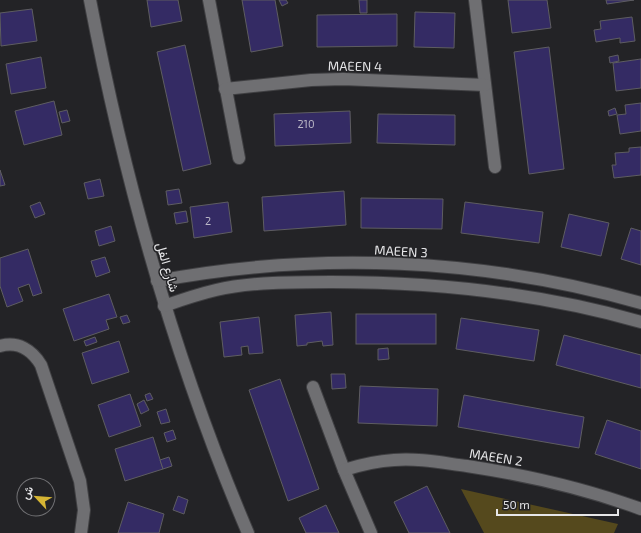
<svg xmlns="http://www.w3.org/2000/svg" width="641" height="533" viewBox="0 0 641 533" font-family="'Exo 2',Vazirmatn,sans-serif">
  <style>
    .green { fill: #55491d }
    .building { fill: #342b64; stroke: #5e5d61 }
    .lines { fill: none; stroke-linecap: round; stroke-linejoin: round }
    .street-casing { stroke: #404043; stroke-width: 14 }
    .street { stroke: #6f6f72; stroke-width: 12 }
    .labels { text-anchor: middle; stroke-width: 3; stroke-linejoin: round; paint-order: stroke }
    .number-label { font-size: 11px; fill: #bab7c7 }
    .street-label { font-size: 13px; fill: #e6e6e8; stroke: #232326 }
  </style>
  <rect width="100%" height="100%" fill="#232326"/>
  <path class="green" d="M461 489 618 524 614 533H484Z"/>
  <g class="building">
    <path d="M147 0H178L182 21 151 27Z"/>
    <path d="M242 0H275L283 46 251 52Z"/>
    <path d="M279 0H286L288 3 282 6Z"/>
    <path d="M359 0H367V13H360Z"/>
    <path d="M508 0H547L551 28 512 33Z"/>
    <path d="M606 0H634L607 4Z"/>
    <path d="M32 9 37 41 1 46 0 13Z"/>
    <path d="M415 12 455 13 454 48 414 47Z"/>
    <path d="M397 14V46L317 47V15Z"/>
    <path d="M632 17 635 41 620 43V38L596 42 594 30 601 29 600 21Z"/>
    <path d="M185 45 211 164 183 171 157 52Z"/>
    <path d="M549 47 564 169 529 174 514 52Z"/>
    <path d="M618 55 619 61 610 63 609 57Z"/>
    <path d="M41 57 46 88 11 94 6 64Z"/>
    <path d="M641 59V88L616 91 613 63Z"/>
    <path d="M54 101 62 135 24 145 15 111Z"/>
    <path d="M641 103V131L620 134 617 115 626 114 625 105Z"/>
    <path d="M615 108 617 114 609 116 608 111Z"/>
    <path d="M67 110 70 121 62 123 59 112Z"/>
    <path d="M350 111 351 143 275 146 274 114Z"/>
    <path d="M378 114 455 115V145L377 143Z"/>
    <path d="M641 147V175L614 178 612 165H616L615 153 629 152V148Z"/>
    <path d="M0 170 5 185 0 186Z"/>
    <path d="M100 179 104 196 88 199 84 183Z"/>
    <path d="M179 189 182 203 168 205 166 191Z"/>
    <path d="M344 191 346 225 264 231 262 197Z"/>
    <path d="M361 198 443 199 442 229 361 228Z"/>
    <path d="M40 202 45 214 35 218 30 206Z"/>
    <path d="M228 202 232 232 194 238 190 207Z"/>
    <path d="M465 202 543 212 539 243 461 233Z"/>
    <path d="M186 211 188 222 176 224 174 213Z"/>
    <path d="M569 214 609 223 601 256 561 247Z"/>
    <path d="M111 226 115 241 99 246 95 231Z"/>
    <path d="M631 228 641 231V265L621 259Z"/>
    <path d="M28 249 42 293 33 296 29 284 18 288 23 301 7 307 0 286V258Z"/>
    <path d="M105 257 110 272 96 277 91 261Z"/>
    <path d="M109 294 117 317 106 320 109 329 74 341 63 309Z"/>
    <path d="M331 312 333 345 323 346 322 341 307 343V345L297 346 295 315Z"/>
    <rect x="356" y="314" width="80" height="30"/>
    <path d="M127 315 130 322 123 324 120 317Z"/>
    <path d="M259 317 263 353 249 354 248 346 241 347 242 355 224 357 220 322Z"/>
    <path d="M461 318 539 330 534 361 456 349Z"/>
    <path d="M564 335 641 355V388L556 365Z"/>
    <path d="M95 337 97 342 86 346 84 341Z"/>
    <path d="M119 341 129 372 92 384 82 353Z"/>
    <path d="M388 348 389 359 378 360V349Z"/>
    <path d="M331 374H345L346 388 332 389Z"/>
    <path d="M280 379 319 489 288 501 249 390Z"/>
    <path d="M360 386 438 389 437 426 358 423Z"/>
    <path d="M150 393 153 399 147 401 145 395Z"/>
    <path d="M130 394 141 426 109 437 98 405Z"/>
    <path d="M464 395 584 417 579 448 458 427Z"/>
    <path d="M144 400 149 410 141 414 137 404Z"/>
    <path d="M166 409 170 422 161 424 157 412Z"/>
    <path d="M607 420 641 431V469L595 454Z"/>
    <path d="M173 430 176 439 167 442 164 433Z"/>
    <path d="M153 437 163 469 125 481 115 449Z"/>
    <path d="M169 457 172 466 163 469 160 460Z"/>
    <path d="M427 486 450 533H409L394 502Z"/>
    <path d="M178 496 188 500 184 514 173 510Z"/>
    <path d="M128 502 164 514 159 533H118Z"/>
    <path d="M326 505 339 533H306L299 518Z"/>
  </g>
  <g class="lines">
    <g class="street-casing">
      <g id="street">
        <path d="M90 0C125 183 175 362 248 533"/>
        <path d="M209 0 239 158"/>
        <path d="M475 0 495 167"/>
        <path d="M225 89 311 80 343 79 485 85"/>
        <path d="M157 281C317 251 484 258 641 303"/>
        <path d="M164 306C181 300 199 294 216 290 249 282 296 282 331 282 436 282 540 293 641 322"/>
        <path d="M0 346C18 341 32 350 41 365L80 481 84 510 81 533"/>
        <path d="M313 387 344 470 371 533"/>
        <path d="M344 470C360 465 377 461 394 460 419 458 443 463 467 466 526 475 584 488 641 509"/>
      </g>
    </g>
    <use href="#street" class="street"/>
  </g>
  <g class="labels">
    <g class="number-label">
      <text x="306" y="128">210</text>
      <text x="208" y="225">2</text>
    </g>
    <g class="street-label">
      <text transform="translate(355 66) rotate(1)" y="5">MAEEN 4</text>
      <text transform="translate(401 251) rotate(3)" y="5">MAEEN 3</text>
      <text transform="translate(168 267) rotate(74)" y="5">شارع الفل</text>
      <text transform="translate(496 457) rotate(9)" y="5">MAEEN 2</text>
    </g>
  </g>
  <g transform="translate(36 497) rotate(296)"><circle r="19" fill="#232326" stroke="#717174"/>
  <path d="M0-3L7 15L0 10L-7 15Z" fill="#d6b534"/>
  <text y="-6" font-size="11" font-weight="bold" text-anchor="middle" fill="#e6e6e8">ش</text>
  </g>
  <path d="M497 509v6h121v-6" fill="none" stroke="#e6e6e8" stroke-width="2"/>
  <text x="503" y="509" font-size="12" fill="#e6e6e8" stroke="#232326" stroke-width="3" paint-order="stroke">50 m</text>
</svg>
